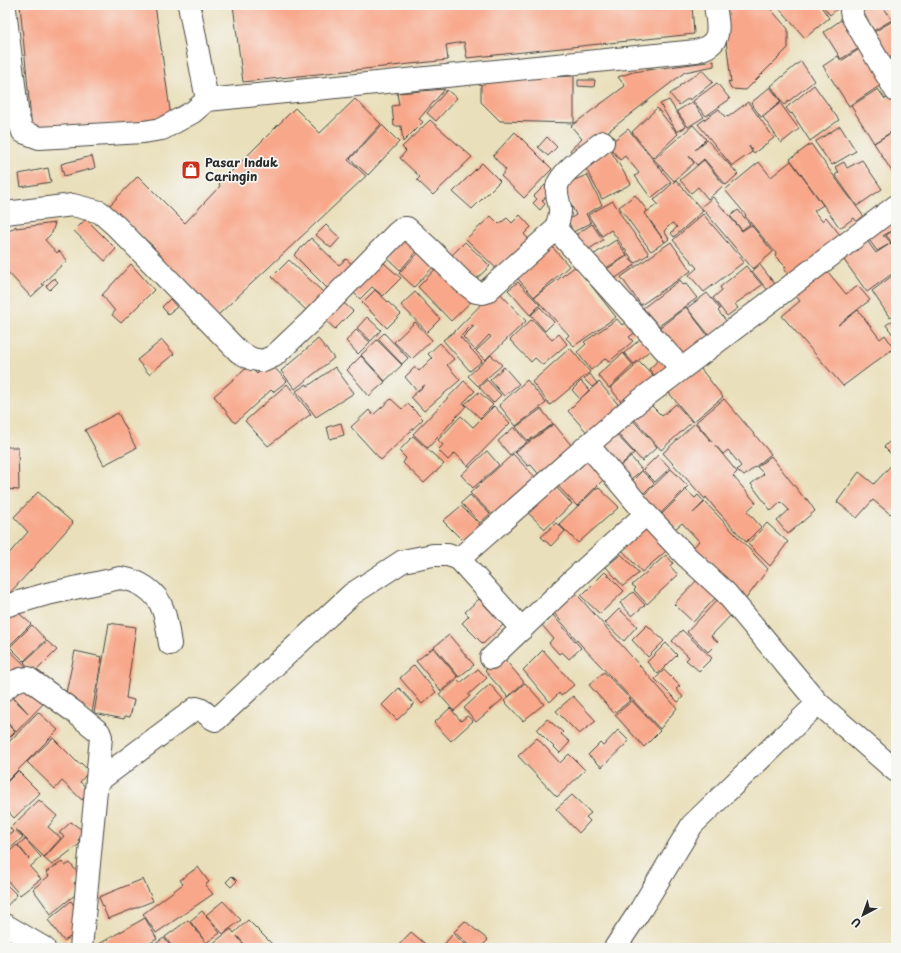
<svg xmlns="http://www.w3.org/2000/svg" width="901" height="953" viewBox="0 0 901 953" font-family="'Playpen Sans',sans-serif">
  <style>
    .building { fill: #f8a78a }
    .lines { fill: none; stroke-linecap: round; stroke-linejoin: round }
    .minor-casing { stroke: #484640; stroke-width: 24 }
    .minor { stroke: #fff; stroke-width: 22 }
    .labels { text-anchor: middle; stroke-width: 3.5; stroke-linejoin: round; paint-order: stroke }
    .poi-label { font-size: 12px; font-weight: bold; fill: #2b2b2b; stroke: #f6f6f2; text-anchor: start }
  </style>
  <rect width="100%" height="100%" fill="#f6f6f2"/>
  <filter id="ink" filterUnits="userSpaceOnUse"><feTurbulence type="fractalNoise" baseFrequency=".025" numOctaves="2"/><feDisplacementMap in="SourceGraphic" scale="8" xChannelSelector="R" yChannelSelector="G"/><feConvolveMatrix kernelMatrix="1 2 1 2 8 2 1 2 1" color-interpolation-filters="sRGB"/></filter>
  <filter id="wash" filterUnits="userSpaceOnUse"><feTurbulence type="fractalNoise" baseFrequency=".012" numOctaves="4" result="noise"/><feDisplacementMap in="SourceGraphic" scale="16" xChannelSelector="R" yChannelSelector="G"/><feGaussianBlur stdDeviation="0.9" result="paint"/><feColorMatrix in="noise" values="0 0 0 0 0 0 0 0 0 0 0 0 0 0 0 0 0 1.4 0 .05"/><feComposite in="paint" operator="in"/></filter>
  <g filter="url(#wash)">
    <rect width="100%" height="100%" fill="#e9dfba"/>
    <g id="blocks">
      <g class="building">
        <path d="M20 5H155L171 117 125 123 32 130Z"/>
        <path d="M233 5H692L694 34 467 58 464 42 446 45 448 60 243 82Z"/>
        <path d="M722 5H767L788 29V48L746 90 731 89 728 81 731 82Z"/>
        <path d="M776 5H820L829 18 805 38Z"/>
        <path d="M822 5H842L830 15Z"/>
        <path d="M864 5H882L892 20 868 34 854 11Z"/>
        <path d="M848 15 866 44 841 59 824 32Z"/>
        <path d="M896 19V54L884 61 869 35Z"/>
        <path d="M864 46 887 81 849 106 823 66 838 56 841 61Z"/>
        <path d="M714 61V66L685 72 575 157 570 150 582 139 571 126 625 86 618 77 633 72Z"/>
        <path d="M801 61 814 81 784 105 771 86Z"/>
        <path d="M702 70 713 82 690 100 689 98 679 105 670 94 680 87 679 86Z"/>
        <path d="M574 76V123L500 121 481 102V80Z"/>
        <path d="M578 80H595L594 87 578 86Z"/>
        <path d="M717 83 730 99 706 116 693 101Z"/>
        <path d="M814 85 839 120 810 141 792 113 791 114 786 108Z"/>
        <path d="M770 87 781 102 761 117 751 103Z"/>
        <path d="M445 89 419 119 423 122 403 142 401 126H394L392 106 399 105 397 93Z"/>
        <path d="M878 89 885 99 894 94 896 97V129L874 143 851 106Z"/>
        <path d="M447 90 457 98 436 121 427 113Z"/>
        <path d="M355 99 381 124 348 160 366 176 217 316 151 253 155 248 109 206 138 176 185 223 220 186 219 184 295 108 320 133Z"/>
        <path d="M669 100 686 127 677 132 660 104Z"/>
        <path d="M692 102 704 117 688 127 677 111Z"/>
        <path d="M748 102 774 138 754 153 749 146 752 152 732 166 698 124 719 109 725 117 727 116 728 117Z"/>
        <path d="M780 103 799 129 781 143 763 117Z"/>
        <path d="M657 108 678 134 653 158 632 132Z"/>
        <path d="M430 120 472 157 433 195 417 180 420 177 400 158 406 151 402 147Z"/>
        <path d="M382 125 399 142 368 175 350 159Z"/>
        <path d="M693 125 706 139 695 150 707 140 738 174 726 185 704 159 697 165 689 156 694 163 674 181 654 159Z"/>
        <path d="M840 126 856 151 832 165 815 142Z"/>
        <path d="M628 129 671 182 651 198 635 176 639 173 625 156 620 160 608 145Z"/>
        <path d="M896 130V178L874 143Z"/>
        <path d="M515 132 552 169 524 198 501 176 506 170 493 156Z"/>
        <path d="M547 137 557 147 548 156 538 147Z"/>
        <path d="M811 144 831 172 867 221 859 225 854 218 840 228 790 159Z"/>
        <path d="M609 148 631 184 602 199 582 161Z"/>
        <path d="M92 156 95 168 64 176 61 164Z"/>
        <path d="M704 160 724 185 708 199 698 187 691 193 680 180Z"/>
        <path d="M862 160 882 189 857 206 835 175 839 172 835 167 844 162 847 168Z"/>
        <path d="M791 161 823 205 814 211 822 221 826 217 844 240 792 279 784 270 786 267 775 256 776 253 754 227 745 216 746 215 725 190 759 162 771 177Z"/>
        <path d="M482 163 500 181 472 209 453 192Z"/>
        <path d="M48 168 51 182 21 187 19 174Z"/>
        <path d="M587 175 602 205 586 214 591 223 573 232 568 220 576 215 562 185Z"/>
        <path d="M676 180 703 211 674 237 671 233 677 227 672 223 664 231 669 239 665 242 645 213 658 204 654 200Z"/>
        <path d="M545 185 551 191 542 201 545 204 540 210 533 203 537 199 534 196Z"/>
        <path d="M635 195 647 210 644 213 665 242 651 251 619 207Z"/>
        <path d="M713 197 742 231 751 225 773 252 753 269 701 207Z"/>
        <path d="M613 201 625 221 649 254 635 263 611 230 602 236 588 215Z"/>
        <path d="M738 210 750 224 742 230 730 216Z"/>
        <path d="M703 214 744 262 704 292 689 275 697 268 673 240Z"/>
        <path d="M520 215 531 227 524 234 533 244 501 273 466 239 491 216 499 224 507 218 512 223Z"/>
        <path d="M896 216V228L883 236H885L891 243 877 251 867 237Z"/>
        <path d="M86 219 116 249 105 261 74 231Z"/>
        <path d="M55 223 52 233 45 240 57 253 59 251 67 260 42 284 44 285 31 297 5 269V230L6 229 8 232 16 226V228Z"/>
        <path d="M592 224 603 240 586 251 574 236Z"/>
        <path d="M326 225 340 238 331 248 316 235Z"/>
        <path d="M896 229V248L886 235Z"/>
        <path d="M402 230 421 247 400 270 381 252Z"/>
        <path d="M311 238 339 265 346 259 354 266 330 291 294 255Z"/>
        <path d="M865 238 876 253 891 243 896 250V271L867 292 841 256Z"/>
        <path d="M616 240 627 255 603 270 593 255Z"/>
        <path d="M547 241 569 266 534 297 513 273Z"/>
        <path d="M465 242 490 266 470 285 446 261Z"/>
        <path d="M671 242 691 271 641 305 621 277Z"/>
        <path d="M423 248 438 262 414 287 399 273Z"/>
        <path d="M627 256 635 265 611 281 604 271Z"/>
        <path d="M377 257 401 278 383 296 372 287 360 299 348 287Z"/>
        <path d="M289 260 326 295 309 313 272 277Z"/>
        <path d="M441 263 476 297 451 321 418 287Z"/>
        <path d="M131 264 154 290 121 323 112 315 115 311 102 295Z"/>
        <path d="M760 265 778 288 770 293 752 271Z"/>
        <path d="M576 266 616 317 574 346 566 338 569 335 534 297Z"/>
        <path d="M746 266 762 285 735 304 738 308 727 316 713 298 722 290 720 287Z"/>
        <path d="M828 272 846 294 858 286 870 300 838 325 858 310 880 339 885 335 894 348 843 386 782 316 800 301 796 296Z"/>
        <path d="M896 275V314L890 318 872 291 892 276 893 277Z"/>
        <path d="M54 278 58 282 50 290 46 286Z"/>
        <path d="M680 280 683 285 686 284 697 298 659 326 643 308Z"/>
        <path d="M518 282 540 305 530 315 508 290Z"/>
        <path d="M496 289 526 321 485 360 476 351 491 337 489 335 475 350 463 337 474 326 472 325 460 337 482 361 470 371 443 340 455 331Z"/>
        <path d="M375 290 401 314 387 328 362 303Z"/>
        <path d="M415 292 440 319 427 332 401 305Z"/>
        <path d="M707 293 720 309 718 311 727 322 709 335 687 308Z"/>
        <path d="M170 299 177 307 168 314 162 307Z"/>
        <path d="M339 299 353 311 335 329 322 317Z"/>
        <path d="M540 307 554 322 545 331 531 315Z"/>
        <path d="M686 307 708 336 679 357 654 332Z"/>
        <path d="M367 317 381 330 371 341 357 328Z"/>
        <path d="M896 318V339L886 325Z"/>
        <path d="M532 319 552 340 559 334 567 344 543 365 535 358 531 362 510 340Z"/>
        <path d="M617 319 622 325 627 321 636 332 629 337 633 341 609 362 606 358 591 370 577 352 586 344 584 342Z"/>
        <path d="M415 322 432 340 412 359 394 342Z"/>
        <path d="M356 330 370 342 358 354 346 341Z"/>
        <path d="M384 333 408 358 402 364 378 339Z"/>
        <path d="M645 335 655 346 634 364 624 353Z"/>
        <path d="M318 339 334 358 295 389 281 371Z"/>
        <path d="M162 340 174 354 149 374 137 360Z"/>
        <path d="M377 340 402 365 385 381 361 355Z"/>
        <path d="M440 343 454 359 447 365 460 380 424 411 411 397 425 385 417 391 405 377 415 367 419 371 432 358 428 354Z"/>
        <path d="M570 348 590 372 550 405 532 382Z"/>
        <path d="M623 353 633 365 609 388 598 375Z"/>
        <path d="M491 355 502 365 478 386 468 376Z"/>
        <path d="M361 356 385 382 369 396 347 370Z"/>
        <path d="M662 357 669 364 656 377 649 369Z"/>
        <path d="M639 361 655 377 624 405 610 388 634 367 633 366Z"/>
        <path d="M269 362 287 381 273 392 271 390 235 423 214 396 249 366 257 374Z"/>
        <path d="M697 364 723 397 693 422 669 393 679 384Z"/>
        <path d="M335 367 354 393 316 417 296 391 307 384 308 386Z"/>
        <path d="M504 367 519 384 504 396 490 380Z"/>
        <path d="M590 374 597 383 592 387 584 379Z"/>
        <path d="M487 380 501 395 493 403 479 387Z"/>
        <path d="M527 380 546 403 516 426 499 405Z"/>
        <path d="M464 381 475 391 463 403 466 406 428 448 413 434Z"/>
        <path d="M581 381 589 390 581 398 599 382 622 409 592 438 568 411 580 399 572 390Z"/>
        <path d="M287 384 311 414 268 446 245 421Z"/>
        <path d="M479 392 493 405 480 418 465 404Z"/>
        <path d="M391 399 402 409 408 404 423 419 381 460 351 427 369 410 373 415Z"/>
        <path d="M724 399 771 454 744 476 737 470 741 466 728 450 723 454 715 445 737 472 733 476 756 503 747 511 761 527 746 542 714 507 706 497 705 499 663 453 695 423 712 442 696 422Z"/>
        <path d="M650 404 662 416 676 404 692 422 661 450 633 418Z"/>
        <path d="M494 406 510 423 468 466 455 453 448 460 438 450 443 445 438 440 461 416 473 427Z"/>
        <path d="M541 409 553 424 528 441 516 427Z"/>
        <path d="M118 413 136 448 104 465 85 430Z"/>
        <path d="M628 415 657 447 642 461 617 433Z"/>
        <path d="M341 423 344 435 330 439 327 427Z"/>
        <path d="M554 424 575 450 541 477 531 465 528 466 515 452Z"/>
        <path d="M514 427 527 442 510 455 498 441Z"/>
        <path d="M612 430 634 453 614 471 594 446Z"/>
        <path d="M413 436 444 464 424 483 403 463 406 458 399 451Z"/>
        <path d="M895 436 896 437V456L894 457 884 447Z"/>
        <path d="M5 447H18L19 490 5 489Z"/>
        <path d="M487 451 499 465 473 488 461 475Z"/>
        <path d="M513 454 539 481 495 517 470 493Z"/>
        <path d="M658 455 670 468 655 482 643 470Z"/>
        <path d="M771 456 804 498 807 499 815 511 788 534 777 521 789 510 781 502 771 511 751 484 764 474 757 467Z"/>
        <path d="M631 457 642 470 625 484 614 471Z"/>
        <path d="M588 460 605 478 577 506 555 483 573 467 577 470Z"/>
        <path d="M896 460V508L890 514 873 500 857 518 837 502 859 472 874 484Z"/>
        <path d="M671 469 688 486 659 515 642 497Z"/>
        <path d="M642 471 654 483 642 495 630 483Z"/>
        <path d="M554 485 572 504 545 529 524 509Z"/>
        <path d="M598 487 619 507 578 543 559 524Z"/>
        <path d="M686 490 695 498 698 495 704 502 693 513 705 502 768 569 742 604 692 549 699 541 682 523 675 529 661 515Z"/>
        <path d="M38 492 73 523 31 570 5 598V558L28 532 14 517Z"/>
        <path d="M470 495 490 514 480 523 461 503Z"/>
        <path d="M461 506 483 528 465 543 443 521Z"/>
        <path d="M650 521 673 545 642 572 621 549Z"/>
        <path d="M556 523 565 531 551 546 541 537Z"/>
        <path d="M767 523 788 542 770 566 748 544Z"/>
        <path d="M621 554 639 573 623 586 606 567Z"/>
        <path d="M666 555 673 563 670 566 678 575 647 604 634 590 636 588 632 585Z"/>
        <path d="M605 572 624 591 600 614 581 596Z"/>
        <path d="M701 576 720 593 693 622 674 604Z"/>
        <path d="M573 590 677 708 660 729 582 646 553 612Z"/>
        <path d="M633 592 645 605 632 616 620 603Z"/>
        <path d="M721 596 732 614 711 636 718 642 708 652 687 632Z"/>
        <path d="M479 599 503 625 483 644 462 623 469 616 465 612Z"/>
        <path d="M13 608 31 624 9 646 5 642V616Z"/>
        <path d="M619 609 637 626 624 641 605 623Z"/>
        <path d="M553 615 581 648 569 659 562 652 559 654 549 643 553 638 542 625Z"/>
        <path d="M109 623 136 627 126 698 134 700 130 717 125 716 124 719 94 713Z"/>
        <path d="M32 625 46 640 24 661 10 647Z"/>
        <path d="M647 625 664 641 648 657 632 640Z"/>
        <path d="M682 630 712 658 699 671 686 660 689 657 672 641Z"/>
        <path d="M449 635 474 665 459 677 434 647Z"/>
        <path d="M47 641 57 650 34 673 24 662Z"/>
        <path d="M666 643 677 655 658 674 647 662Z"/>
        <path d="M5 646 27 667 14 680 5 671Z"/>
        <path d="M433 648 458 677 441 691 416 661Z"/>
        <path d="M543 650 574 685 561 696 559 693 550 702 523 670Z"/>
        <path d="M75 651 102 657 92 712 64 702Z"/>
        <path d="M501 655 524 682 508 697 485 671Z"/>
        <path d="M414 665 436 692 422 704 400 678Z"/>
        <path d="M478 669 487 678 468 695 470 696 454 711 439 694 457 680 460 683Z"/>
        <path d="M664 670 680 686 676 689 683 697 678 702 655 679Z"/>
        <path d="M604 672 631 700 614 713 589 685Z"/>
        <path d="M22 683 44 703 16 732 5 720V700L10 695 29 714 11 694Z"/>
        <path d="M525 683 544 704 523 721 504 701Z"/>
        <path d="M490 684 503 699 476 722 464 708Z"/>
        <path d="M399 688 414 704 397 720 382 705Z"/>
        <path d="M573 696 596 721 579 734 556 711Z"/>
        <path d="M632 701 660 731 644 747 615 715Z"/>
        <path d="M450 708 461 721 467 716 473 721 451 741 434 723Z"/>
        <path d="M38 712 58 730 5 783V746Z"/>
        <path d="M547 719 563 732 561 734 570 742 560 753 537 730Z"/>
        <path d="M5 722 15 732 5 742Z"/>
        <path d="M618 730 629 741 602 767 588 755 600 743 603 746Z"/>
        <path d="M53 738 79 764 81 763 89 771 80 782 89 790 82 800 62 781 55 789 27 762Z"/>
        <path d="M537 738 560 763 569 754 585 770 557 797 518 756Z"/>
        <path d="M18 771 40 793 14 818 5 808V784Z"/>
        <path d="M572 795 591 813 586 817 590 821 579 833 556 809Z"/>
        <path d="M39 800 57 816 48 827 61 838 44 857 16 829 15 830 23 837 5 853V828L9 833 5 836 6 837 13 832 10 828Z"/>
        <path d="M71 822 85 832 78 840 81 843 52 865 44 858 64 836 59 833Z"/>
        <path d="M25 839 41 857 30 867 41 879 20 895 5 878V855L17 845 29 859 18 845Z"/>
        <path d="M62 862 65 866 70 863 81 877 74 883 80 891 51 914 33 889 49 876 46 872Z"/>
        <path d="M198 867 209 882 205 885 213 894 156 933 143 914 183 884 180 880Z"/>
        <path d="M232 876 237 881 231 887 226 882Z"/>
        <path d="M143 879 153 901 108 919 99 897Z"/>
        <path d="M5 883 17 895 5 908Z"/>
        <path d="M71 901 83 919 81 930 64 941 48 920Z"/>
        <path d="M223 901 241 920 223 934 206 915Z"/>
        <path d="M202 911 220 933 206 943 190 921Z"/>
        <path d="M145 918 157 939 142 948H92Z"/>
        <path d="M188 920 207 944 202 948H173L165 937Z"/>
        <path d="M248 920 274 946 272 948H242L245 945 237 936 243 944 238 948H207L231 929 234 933Z"/>
        <path d="M465 921 488 940 480 948H472L454 932Z"/>
        <path d="M411 932 430 948H396Z"/>
        <path d="M453 934 470 948H441Z"/>
        <path d="M164 938 172 948H149Z"/>
      </g>
    </g>
  </g>
  <g filter="url(#ink)">
    <use href="#blocks" fill-opacity="0" stroke="#484640" stroke-width="1"/>
    <g class="lines">
      <g class="minor-casing">
        <g id="minor">
          <path d="M189 5 207 100"/>
          <path d="M854 5 851 11 852 16 896 91"/>
          <path d="M5 9 18 118 23 132 39 138 143 132 162 129 193 112 207 100 696 51C724 44 718 27 715 5"/>
          <path d="M896 206 638 402 588 445 646 514 686 556 726 593 818 703 896 771"/>
          <path d="M5 213 73 205 100 212 116 226 239 352 252 359 263 361 274 356 310 322 398 232 403 228H407L430 249 463 282 476 292 482 293 486 292 556 229 681 368"/>
          <path d="M556 229C557 223 561 215 560 208 559 201 556 195 557 187 559 173 591 151 603 142"/>
          <path d="M459 559 588 445"/>
          <path d="M5 606 47 594 120 578C138 580 157 591 163 610 167 620 168 633 170 644"/>
          <path d="M491 658 574 579 646 514"/>
          <path d="M5 689C11 683 19 678 28 678L73 711 99 732 101 737 81 948"/>
          <path d="M97 782 196 708C205 709 208 718 216 720L352 594 403 561 433 555H448L459 559 522 629"/>
          <path d="M5 925 44 948"/>
          <path d="M615 948 641 909 692 825 818 703"/>
        </g>
      </g>
      <use href="#minor" class="minor"/>
    </g>
  </g>
  <defs>
    <g id="shop-square" transform="scale(1)"><rect x="-9" y="-9" width="18" height="18" rx="4" fill="#c8321e" stroke="#f6f6f2"/><path d="M-5-2.5h2.3a2.7 3.5 0 0 1 5.4 0H5L5.5 6h-11ZM-1.5-2.5h3a1.5 2.3 0 0 0-3 0Z" fill="#fff"/></g>
  </defs>
  <g fill-rule="evenodd">
    <use href="#shop-square" x="191" y="170"/>
  </g>
  <g class="labels">
    <g class="poi-label">
      <text x="205" y="167">Pasar Induk<tspan x="205" dy="14">Caringin</tspan></text>
    </g>
  </g>
  <rect width="901" height="953" fill="none" stroke="#f6f6f2" stroke-width="20"/>
  <g transform="translate(863 915) rotate(221)" stroke="#f6f6f2" stroke-width="3" paint-order="stroke">
  <path d="M0-3L7 15L0 10L-7 15Z" fill="#2b2b2b"/>
  <text y="-6" font-size="11" font-weight="bold" text-anchor="middle" fill="#2b2b2b">U</text>
  </g>
</svg>
